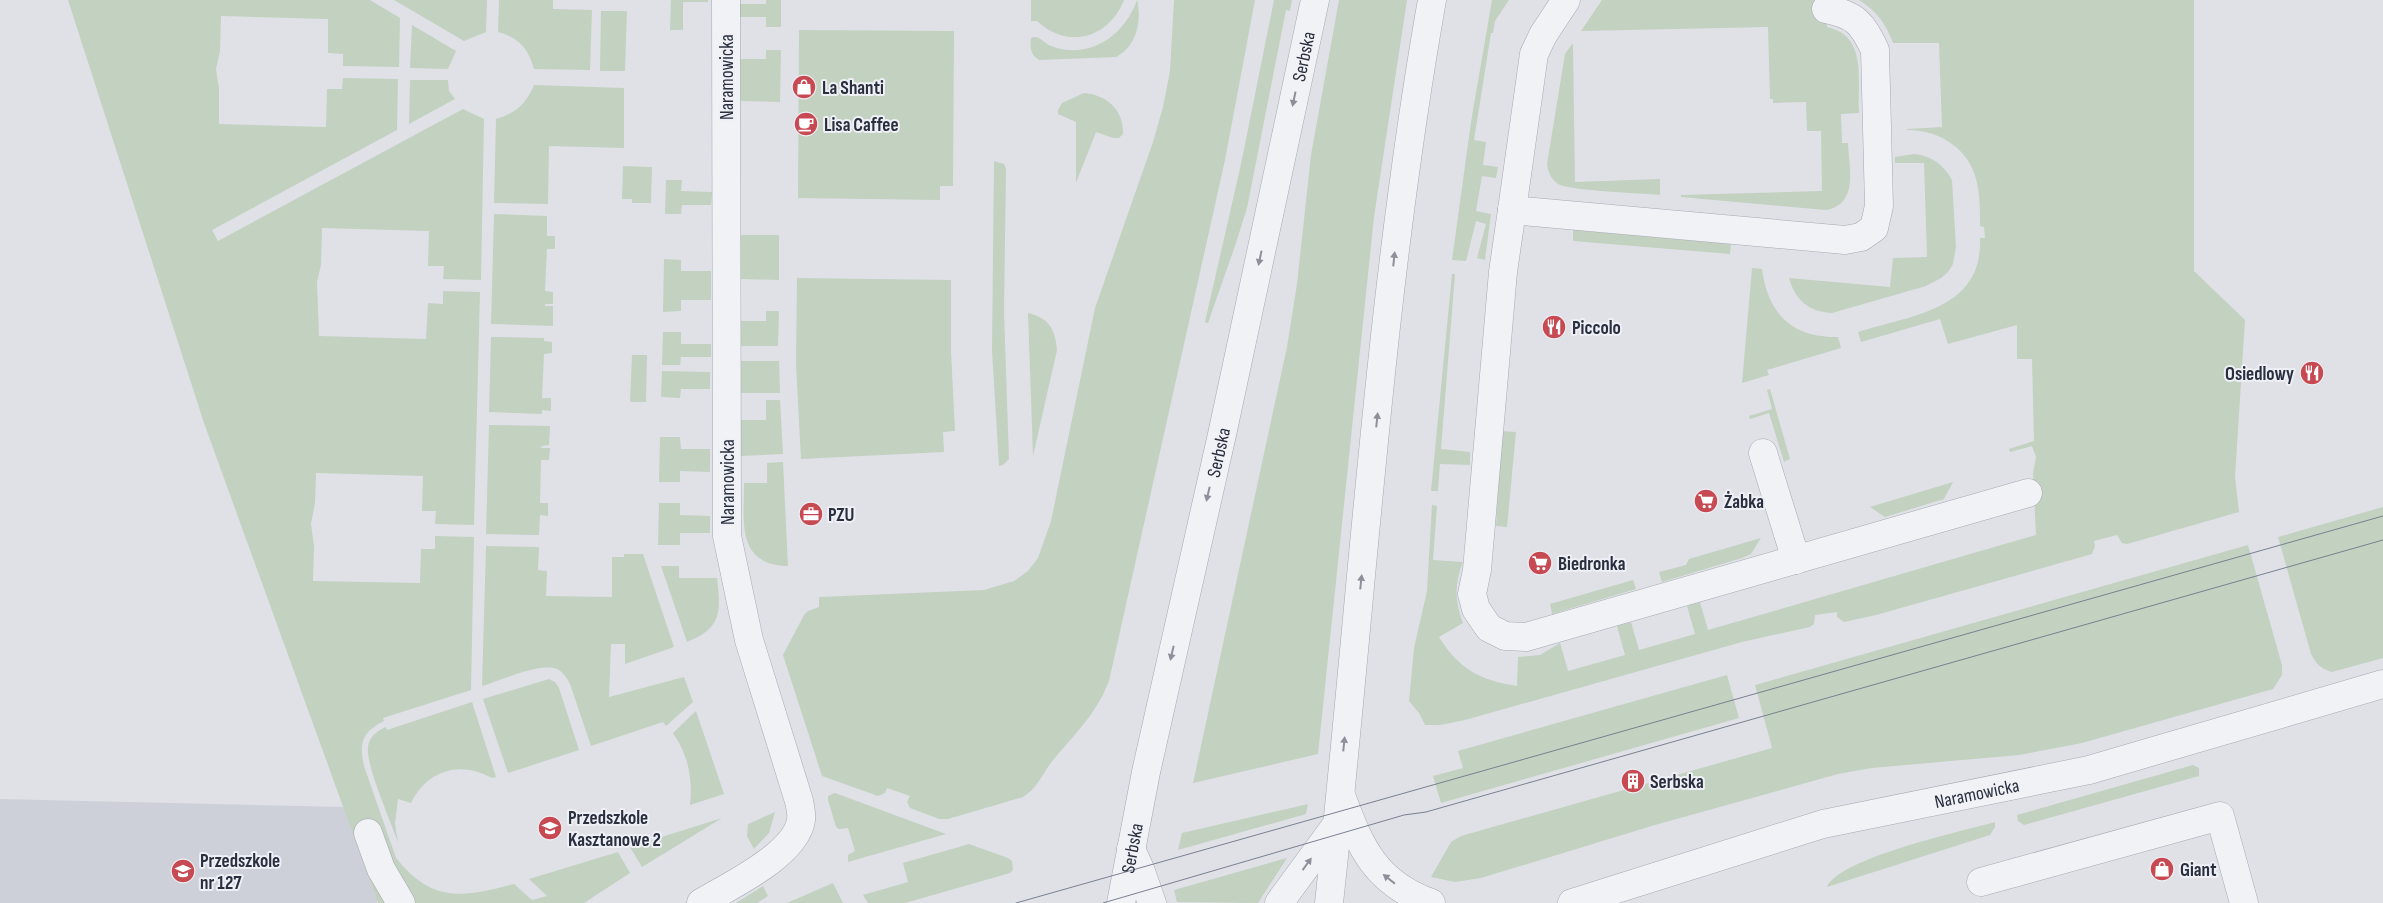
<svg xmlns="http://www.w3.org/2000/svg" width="2383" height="903" viewBox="0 0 2383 903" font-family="'Sofia Sans Condensed',sans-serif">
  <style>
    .built { fill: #cdd0d9 }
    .green { fill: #c3d1c0 }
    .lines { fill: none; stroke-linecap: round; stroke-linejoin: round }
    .minor-casing { stroke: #a5a8b1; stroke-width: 29 }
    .minor { stroke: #f1f2f6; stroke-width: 28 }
    .tram { stroke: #798090; stroke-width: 1 }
    .oneway { fill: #8d909a }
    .labels { text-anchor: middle; stroke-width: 4; stroke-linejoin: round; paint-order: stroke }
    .street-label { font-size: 19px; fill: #292f3e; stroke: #eef0f5 }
    .poi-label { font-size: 19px; font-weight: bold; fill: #292f3e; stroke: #eef0f5; text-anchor: start }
  </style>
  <rect width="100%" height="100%" fill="#dfe1e7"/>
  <path class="built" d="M0 799 344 807 378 903H0Z"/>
  <g class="green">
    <path d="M68 0H370L400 18 399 67 343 66V54L328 53V19L221 16 220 51 216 69 219 89V124L326 127 327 89H342L343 78 398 79 397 130 212 230 218 241 463 109 484 119 481 280 443 279 444 266H428L429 231 322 228 321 265 317 282 319 336 426 339 428 303 443 304V291L480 292 474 525 435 524 436 511H422L423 476 316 473 315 503 311 524 314 546 313 581 420 583 421 549H435V536L474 537 471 690 383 718 384 721C362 732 359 743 364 766L396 858C432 903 463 898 514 884L532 900 547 896 529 879 618 852 630 873 584 903H378L204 423Z"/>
    <path d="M394 0H487L486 32 464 41Z"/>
    <path d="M499 0H553V9L592 10 590 70 534 69C528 48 519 38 498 32Z"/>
    <path d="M671 0H708V2H683V30H670Z"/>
    <path d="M766 0H781V27H766V17H740V4H766Z"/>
    <path d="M1031 0H1124C1109 38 1068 50 1037 21H1031Z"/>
    <path d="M1137 0C1142 21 1137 46 1116 57L1039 60C1030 54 1030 48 1031 38 1039 34 1043 43 1051 46 1089 61 1125 35 1137 0Z"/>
    <path d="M1174 0H1255L1225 160 1109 681C1095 717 1073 735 1050 764 1041 777 1037 788 1023 797L948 819H939L910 808 907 802 910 796 887 788 885 793 878 796 822 776 783 655 804 615 808 611 819 607V597L984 590 1014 581 1028 571 1038 558 1051 521 1095 308 1153 142 1163 107 1170 71Z"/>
    <path d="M1274 0H1292L1290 11 1286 10 1247 208 1235 246 1208 323 1205 322 1241 164Z"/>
    <path d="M1339 0H1407L1374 217 1318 754 1193 783 1287 347 1297 284 1311 155Z"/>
    <path d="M1492 0H1509L1495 21 1493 33H1491L1474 140 1486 142 1483 165 1498 167 1496 178 1482 176 1476 211 1491 214 1485 260 1477 258 1486 224 1476 221 1466 261 1452 260 1471 122Z"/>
    <path d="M1602 0H1826L1827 27C1868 36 1857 80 1859 113L1841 114 1842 143H1848C1849 168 1859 204 1826 210L1681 197V195L1822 191 1821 131H1807L1806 102 1773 103V99H1770L1768 27 1581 31Z"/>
    <path d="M1859 0H2194V271L2245 320 2235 477 2239 512 2127 544 2122 543 2117 535 2094 541 2095 546 2092 554 1876 615 1844 622 1837 617V612L1815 615 1814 624 1810 627 1742 642 1465 720 1440 725H1425L1419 713 1409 701 1414 648 1427 591 1432 505 1437 506 1433 560 1463 562C1454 584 1455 602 1463 623L1439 637C1459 669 1479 680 1517 686L1518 657 1540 655 1560 643 1568 671 1625 655 1617 626 1631 622 1639 650 1695 634 1687 606 1700 602 1708 630 2036 535 2033 473 2036 457 2032 446 2010 452 2009 449 2034 441 2032 359H2017V325L1948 344 1940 319 1861 342 1858 332C1912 315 1983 310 1980 238H1985L1984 227 1980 226C1980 214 1980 200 1978 188 1973 151 1942 130 1907 130V129L1942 127 1939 43H1893C1886 24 1877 11 1859 0Z"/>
    <path d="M601 11H627L625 71H600Z"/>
    <path d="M412 25 456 51 448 69 410 68Z"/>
    <path d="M799 30 954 31 953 186H940V200L798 198Z"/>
    <path d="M1573 43 1575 182 1660 179V195C1641 193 1571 191 1558 184 1551 179 1548 172 1547 164L1565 54Z"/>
    <path d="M766 50H781L780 102 740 101 739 59H766Z"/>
    <path d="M410 80H448L449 91 455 99 409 124Z"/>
    <path d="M534 85 624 88V148L549 146 548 204 494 203 496 119C516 113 526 104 534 85Z"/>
    <path d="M1084 93C1107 95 1124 110 1123 134L1119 138H1113L1096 132 1076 183V122L1058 114V110L1062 103Z"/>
    <path d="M1914 154C1932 156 1943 164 1952 180L1956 247 1953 264 1948 272 1941 278 1926 286 1832 313C1809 312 1795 300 1789 278L1890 287 1893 258 1927 257 1924 163H1895V157Z"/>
    <path d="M994 161 1004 164 1006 169 1004 313 1009 459 1003 465 999 466 992 350Z"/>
    <path d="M623 166 652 167 651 203H632V199H622Z"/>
    <path d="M666 180H682L681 191 712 192 711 205H682L681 214H665Z"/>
    <path d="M494 214 547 216V236H555V249H547L545 291 553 292V304H545V306H553V326L491 324Z"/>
    <path d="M1573 230 1731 244 1730 254 1573 241Z"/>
    <path d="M740 235H779V280L739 279Z"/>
    <path d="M664 259 681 260V271H711V300H681V311L663 312Z"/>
    <path d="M1752 268 1762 269C1768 314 1792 338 1838 337L1841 348 1767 370 1769 375 1742 383Z"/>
    <path d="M1452 274H1455L1441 449 1470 452V465L1440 464 1438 491H1431Z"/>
    <path d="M797 278 951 280V351L955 431 943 432 944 452 801 459 796 364Z"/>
    <path d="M766 311H779L778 346H739L740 321H766Z"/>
    <path d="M1028 313C1049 318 1055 329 1057 350L1033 456Z"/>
    <path d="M663 332H681V344H711V357H681L680 365H662Z"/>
    <path d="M491 337 544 338V341L552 342V353L544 354 542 398H551V411L542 410V414L489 412Z"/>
    <path d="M632 355H647L646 402H630Z"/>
    <path d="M740 361H779L780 393H740Z"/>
    <path d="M662 371 710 372V389H681L680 398 661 397Z"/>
    <path d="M1770 389 1790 459 1784 462 1769 413 1750 419 1749 416 1772 409 1767 390Z"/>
    <path d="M766 400H780L783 454 740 456V420H766Z"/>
    <path d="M489 425 550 426 549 445 542 446 541 448H550L549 460H541L540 503H548V516L540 515 539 535 486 534Z"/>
    <path d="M1502 431 1516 432 1507 527 1496 526Z"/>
    <path d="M660 437H680L681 449H710V472L680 471V482H659Z"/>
    <path d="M783 462 788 566C736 565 744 522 744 483H767V463Z"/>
    <path d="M1953 482 1944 499 1885 517 1870 507Z"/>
    <path d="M659 503H680V515L710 516V533H680V545H658Z"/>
    <path d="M2383 507V658L2332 672C2321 669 2316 664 2311 654L2278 537Z"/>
    <path d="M1761 538 1751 554 1742 558 1662 582 1659 572 1686 565 1689 559Z"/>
    <path d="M2248 545 2282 665V675L2273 689 2082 743 2019 755 1872 768 1838 774 1655 825 1481 878 1455 882 1431 877 1451 842 1461 836 1772 748 1755 685Z"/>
    <path d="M486 546 539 547 538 570 547 571 546 596 612 597V557H624V554H643L674 647 625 664V644H611L609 697 684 677 693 702 666 726 663 722 591 746 570 684C567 678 563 672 557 669 539 662 500 681 482 686Z"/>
    <path d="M661 566H679V578H717C721 612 722 628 687 642Z"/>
    <path d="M1633 580 1636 589 1552 614 1550 604Z"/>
    <path d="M1727 675 1739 718 1441 803 1433 776 1463 768 1458 751Z"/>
    <path d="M549 679 555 682 559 688 579 750 508 773 483 699Z"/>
    <path d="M472 702 496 777 492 778C460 760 427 770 411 803L398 799 395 824 398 842C391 822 365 764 368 746 370 736 377 731 386 727L387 730Z"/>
    <path d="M696 711 724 794 690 805C693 778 688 755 673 733Z"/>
    <path d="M2193 765 2199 768V776L2024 825 2018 821 2017 815Z"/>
    <path d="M835 793 946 834 848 862V855L855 851 848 828 839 829 836 827 828 800V796Z"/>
    <path d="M1308 804 1306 814 1178 850 1182 833Z"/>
    <path d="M775 812 769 833 754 849 747 836 748 824Z"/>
    <path d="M722 818 642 867 630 847Z"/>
    <path d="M1995 822V827L1990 835 1827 887C1839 858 1963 831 1995 822Z"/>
    <path d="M969 844 1008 858 1012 861 1013 870 1010 873 905 903H868L863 895 908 882 903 863Z"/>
    <path d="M1287 858 1258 903 1177 902 1174 890Z"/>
    <path d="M833 883 843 903H787Z"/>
    <path d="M763 886 768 896 757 903H736Z"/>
  </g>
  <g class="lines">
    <g class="minor-casing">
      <g id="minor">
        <path d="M1566 0 1543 35 1534 54 1512 210 1845 240 1861 237 1874 228 1879 206 1875 50C1862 23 1856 15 1826 9"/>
        <path d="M1512 210 1503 272 1477 570 1472 594 1476 609 1489 628 1505 636 1526 637 2028 493"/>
        <path d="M1763 453 1796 560"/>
        <path d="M1342 798C1361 849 1376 883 1431 903"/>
        <path d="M368 833 381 869 401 903"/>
        <path d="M1131 849 1140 869 1152 903"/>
        <path d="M1981 882 2220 816 2244 903"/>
        <path d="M701 903C729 886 796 855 801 820 802 814 800 806 799 801L749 640 727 536 726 0"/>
        <path id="s1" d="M1121 903 1146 772 1223 430 1315 0"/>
        <path d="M1279 903 1337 824"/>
        <path d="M1329 903C1362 602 1379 298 1432 0"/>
        <path id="s2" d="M1572 903 1823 824 2089 770 2383 684"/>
      </g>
    </g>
    <use href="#minor" class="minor"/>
    <g class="tram">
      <path d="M1016 903 2383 516"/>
      <path d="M1103 903 1404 815 1426 812 2383 540"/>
    </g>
  </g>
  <defs><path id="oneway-solid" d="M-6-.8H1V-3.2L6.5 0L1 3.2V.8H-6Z" transform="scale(1.25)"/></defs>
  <g class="oneway">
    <use href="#oneway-solid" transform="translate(1294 99) rotate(102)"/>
    <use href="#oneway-solid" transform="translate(1260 258) rotate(102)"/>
    <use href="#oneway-solid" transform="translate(1394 259) rotate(-84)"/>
    <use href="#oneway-solid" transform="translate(1377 420) rotate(-84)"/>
    <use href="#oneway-solid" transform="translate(1208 494) rotate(103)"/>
    <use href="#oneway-solid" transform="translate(1361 582) rotate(-84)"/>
    <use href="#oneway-solid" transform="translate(1172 653) rotate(103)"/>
    <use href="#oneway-solid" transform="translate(1344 744) rotate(-84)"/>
    <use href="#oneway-solid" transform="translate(1307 864) rotate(-54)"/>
    <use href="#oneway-solid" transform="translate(1389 879) rotate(-142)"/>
  </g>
  <defs>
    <g id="shop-disc" transform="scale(1.25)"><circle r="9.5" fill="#c74952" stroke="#eef0f5"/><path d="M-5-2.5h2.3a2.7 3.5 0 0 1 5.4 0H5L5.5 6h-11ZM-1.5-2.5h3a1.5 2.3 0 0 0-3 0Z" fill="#fff"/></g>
    <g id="cafe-disc" transform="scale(1.25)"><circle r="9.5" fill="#c74952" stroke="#eef0f5"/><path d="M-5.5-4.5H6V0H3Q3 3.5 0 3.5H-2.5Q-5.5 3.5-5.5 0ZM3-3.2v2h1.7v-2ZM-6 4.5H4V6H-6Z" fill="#fff"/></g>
    <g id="restaurant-disc" transform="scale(1.25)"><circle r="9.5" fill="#c74952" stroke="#eef0f5"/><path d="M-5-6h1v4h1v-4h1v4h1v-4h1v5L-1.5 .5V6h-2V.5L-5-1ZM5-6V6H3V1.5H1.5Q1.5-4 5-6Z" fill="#fff"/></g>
    <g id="supermarket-disc" transform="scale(1.25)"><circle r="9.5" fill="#c74952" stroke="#eef0f5"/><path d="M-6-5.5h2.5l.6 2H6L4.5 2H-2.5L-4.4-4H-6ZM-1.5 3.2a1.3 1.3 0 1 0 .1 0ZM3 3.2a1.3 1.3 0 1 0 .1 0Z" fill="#fff"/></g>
    <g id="office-disc" transform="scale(1.25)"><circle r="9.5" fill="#c74952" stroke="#eef0f5"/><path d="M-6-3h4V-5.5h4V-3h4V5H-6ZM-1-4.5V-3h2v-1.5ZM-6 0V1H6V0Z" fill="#fff"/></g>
    <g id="building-disc" transform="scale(1.25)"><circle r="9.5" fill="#c74952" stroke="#eef0f5"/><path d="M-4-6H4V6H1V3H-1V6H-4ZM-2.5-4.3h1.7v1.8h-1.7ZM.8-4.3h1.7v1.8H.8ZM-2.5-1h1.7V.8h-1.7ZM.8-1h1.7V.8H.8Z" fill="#fff"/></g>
    <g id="school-disc" transform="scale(1.25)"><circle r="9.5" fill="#c74952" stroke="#eef0f5"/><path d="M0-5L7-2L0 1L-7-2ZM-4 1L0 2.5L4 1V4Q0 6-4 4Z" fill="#fff"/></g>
  </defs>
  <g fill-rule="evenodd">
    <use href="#shop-disc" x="804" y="87"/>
    <use href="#cafe-disc" x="806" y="124"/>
    <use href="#restaurant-disc" x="1554" y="327"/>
    <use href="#restaurant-disc" x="2312" y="373"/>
    <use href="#supermarket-disc" x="1706" y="501"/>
    <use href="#office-disc" x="811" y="514"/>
    <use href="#supermarket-disc" x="1540" y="563"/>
    <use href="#building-disc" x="1633" y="781"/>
    <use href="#school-disc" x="550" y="828"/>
    <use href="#shop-disc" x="2162" y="869"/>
    <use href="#school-disc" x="183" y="871"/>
  </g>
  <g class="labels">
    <g class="street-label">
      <text dy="7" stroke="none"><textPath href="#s1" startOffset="866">Serbska</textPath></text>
      <text transform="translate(726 77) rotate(-90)" y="7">Naramowicka</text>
      <text dy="7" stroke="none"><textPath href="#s1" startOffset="461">Serbska</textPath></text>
      <text transform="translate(727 482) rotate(-90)" y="7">Naramowicka</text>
      <text dy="7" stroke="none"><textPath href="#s2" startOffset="420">Naramowicka</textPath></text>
      <text dy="7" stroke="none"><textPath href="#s1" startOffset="56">Serbska</textPath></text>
    </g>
    <g class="poi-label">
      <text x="822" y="94">La Shanti</text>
      <text x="824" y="131">Lisa Caffee</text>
      <text x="1572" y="334">Piccolo</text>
      <text x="2294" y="380" text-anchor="end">Osiedlowy</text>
      <text x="1724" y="508">Żabka</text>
      <text x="828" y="521">PZU</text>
      <text x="1558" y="570">Biedronka</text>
      <text x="1650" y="788">Serbska</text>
      <text x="568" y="824">Przedszkole<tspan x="568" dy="22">Kasztanowe 2</tspan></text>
      <text x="200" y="867">Przedszkole<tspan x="200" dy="22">nr 127</tspan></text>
      <text x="2180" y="876">Giant</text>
    </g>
  </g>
</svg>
